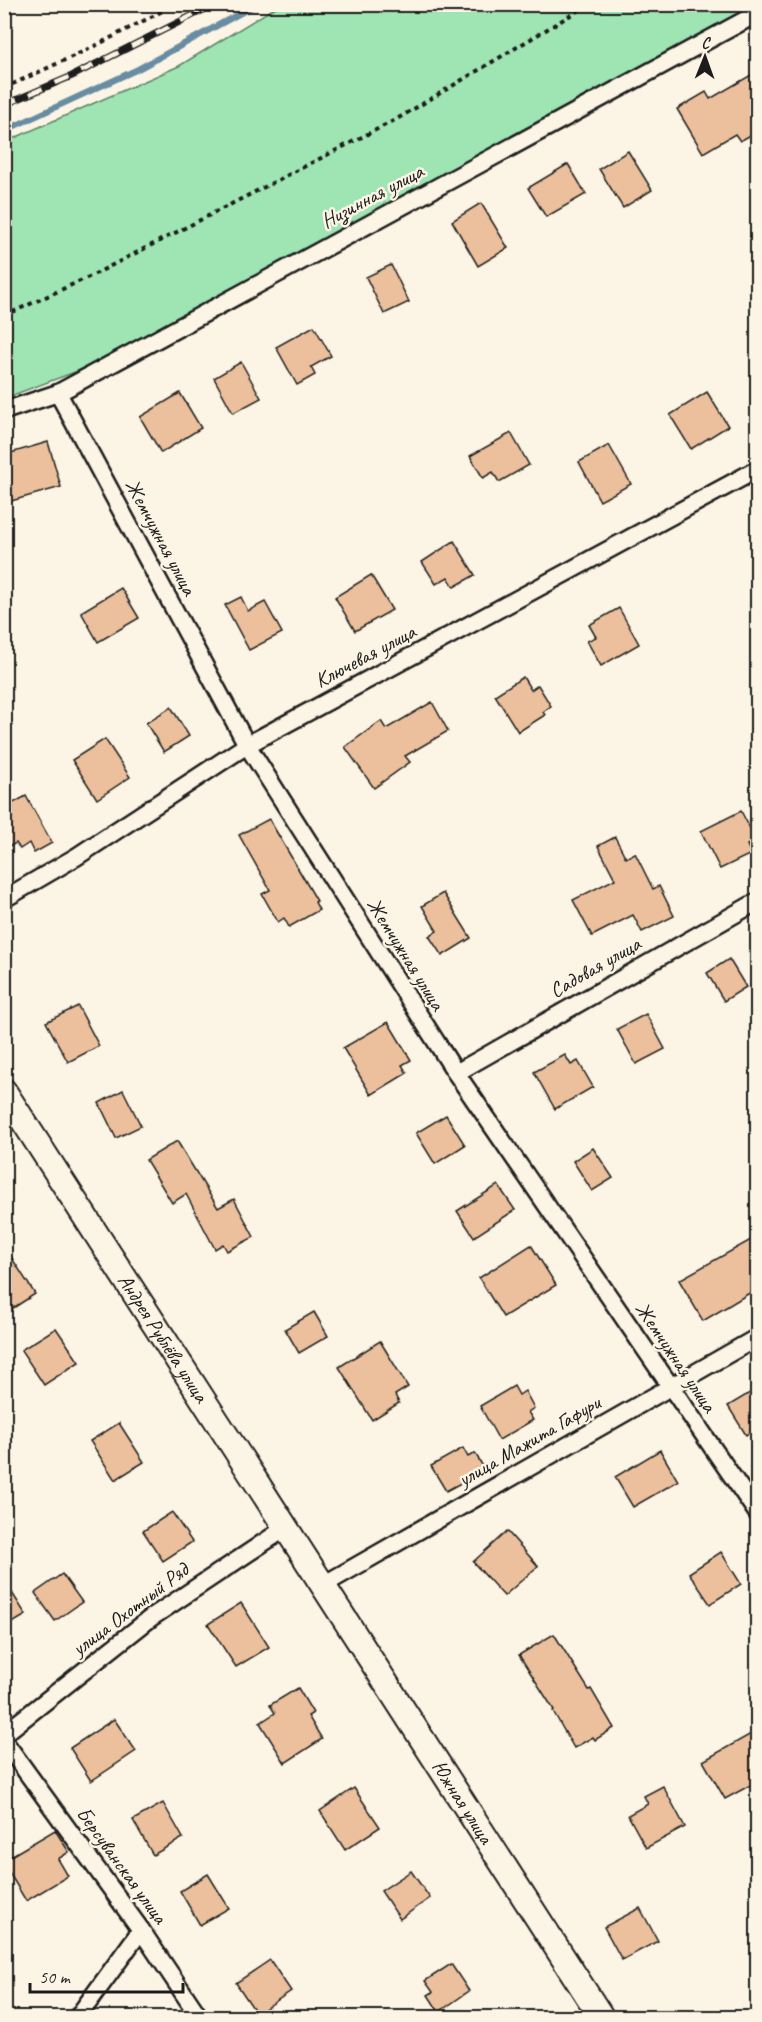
<svg xmlns="http://www.w3.org/2000/svg" width="762" height="2022" viewBox="0 0 762 2022" font-family="Caveat,sans-serif">
  <style>
    .green { fill: #9ee5b3; stroke: #5d8068; stroke-width: 1.5 }
    .lines { fill: none; stroke-linecap: round; stroke-linejoin: round }
    .stream { stroke: #688ca2; stroke-width: 6 }
    .building { fill: #ecc09c; stroke: #1c1c1c; stroke-width: 1.5 }
    .street-casing { stroke: #1c1c1c; stroke-width: 21 }
    .secondary-casing { stroke: #1c1c1c; stroke-width: 28 }
    .path { stroke: #1c1c1c; stroke-width: 4; stroke-dasharray: 4.5 4.5; stroke-linecap: butt }
    .street { stroke: #fcf5e5; stroke-width: 16 }
    .secondary { stroke: #fcf5e5; stroke-width: 24 }
    .rail-casing { stroke: #1c1c1c; stroke-width: 7 }
    .rail { stroke: #fcf5e5; stroke-width: 4.5; stroke-dasharray: 14; stroke-linecap: butt }
    .labels { text-anchor: middle; stroke-width: 5; stroke-linejoin: round; paint-order: stroke }
    .street-label { font-size: 21px; fill: #1c1c1c; stroke: #fcf5e5 }
  </style>
  <rect width="100%" height="100%" fill="#fcf5e5"/>
  <filter id="ink" filterUnits="userSpaceOnUse"><feTurbulence type="fractalNoise" baseFrequency=".0167" numOctaves="2"/><feDisplacementMap in="SourceGraphic" scale="12" xChannelSelector="R" yChannelSelector="G"/><feConvolveMatrix kernelMatrix="1 2 1 2 8 2 1 2 1" color-interpolation-filters="sRGB"/></filter>
  <g filter="url(#ink)">
    <path class="green" d="M279 5H756L532 133 99 363 5 398V142L179 66Z"/>
    <g class="lines">
      <path class="stream" d="M4 131 138 69 257 4"/>
    </g>
    <g class="building">
      <path d="M758 71V131L740 141 735 134 703 153 677 109 706 92 710 99Z"/>
      <path d="M628 151 652 190 623 208 599 169Z"/>
      <path d="M568 164 586 194 546 217 528 188Z"/>
      <path d="M481 203 508 248 478 266 452 221Z"/>
      <path d="M391 265 409 302 384 314 366 277Z"/>
      <path d="M314 326 331 356 311 367 315 375 297 385 276 347Z"/>
      <path d="M241 362 261 398 233 413 214 378Z"/>
      <path d="M707 392 728 426 691 449 670 415Z"/>
      <path d="M180 393 201 428 161 453 140 417Z"/>
      <path d="M511 433 529 465 499 482 493 472 483 478 470 456Z"/>
      <path d="M48 442 61 487 4 503V455Z"/>
      <path d="M609 445 631 484 600 501 579 462Z"/>
      <path d="M454 541 475 575 454 587 448 577 436 584 422 562Z"/>
      <path d="M371 575 392 610 355 631 335 597Z"/>
      <path d="M121 588 139 618 98 642 81 612Z"/>
      <path d="M241 597 248 611 265 602 282 633 249 650 225 605Z"/>
      <path d="M619 608 639 644 601 666 587 641 596 637 589 625Z"/>
      <path d="M523 677 531 690 538 685 551 706 543 712 545 715 518 732 495 695Z"/>
      <path d="M432 702 448 731 405 756 410 762 374 788 345 747 381 721 386 729Z"/>
      <path d="M171 707 189 736 164 752 146 723Z"/>
      <path d="M105 739 130 777 97 799 72 760Z"/>
      <path d="M26 796 52 843 34 853 29 843 20 849 16 843 4 849V808Z"/>
      <path d="M741 811 756 840 747 845 751 854 720 869 701 831Z"/>
      <path d="M269 819 317 901 315 902 319 910 289 927 284 918 278 922 262 894 270 890 239 835Z"/>
      <path d="M615 837 626 858 635 853 653 889 659 886 674 916 642 932 633 915 592 936 573 900 615 879 598 846Z"/>
      <path d="M443 893 471 938 442 956 429 936 437 931 422 906Z"/>
      <path d="M729 959 746 987 724 1001 707 973Z"/>
      <path d="M78 1006 99 1046 68 1062 46 1022Z"/>
      <path d="M646 1014 665 1049 636 1064 617 1029Z"/>
      <path d="M388 1022 411 1060 402 1065 407 1073 371 1095 343 1048Z"/>
      <path d="M565 1055 571 1065 578 1061 593 1087 555 1109 534 1072Z"/>
      <path d="M123 1090 141 1126 116 1138 99 1103Z"/>
      <path d="M446 1115 465 1145 435 1164 416 1133Z"/>
      <path d="M177 1141 218 1208 234 1199 254 1237 227 1251 223 1244 215 1249 186 1194 172 1203 146 1160Z"/>
      <path d="M593 1148 613 1178 592 1191 573 1161Z"/>
      <path d="M498 1185 515 1210 474 1237 457 1211Z"/>
      <path d="M758 1236V1288L703 1321 679 1280Z"/>
      <path d="M531 1245 556 1285 503 1317 479 1278Z"/>
      <path d="M4 1246 35 1294 4 1314Z"/>
      <path d="M314 1312 328 1336 299 1353 285 1329Z"/>
      <path d="M56 1328 79 1362 44 1385 21 1350Z"/>
      <path d="M380 1341 408 1387 395 1395 399 1403 372 1420 339 1367Z"/>
      <path d="M514 1386 519 1395 525 1391 534 1408 528 1412 533 1420 499 1440 480 1406Z"/>
      <path d="M758 1388V1428L746 1435 728 1406Z"/>
      <path d="M119 1423 144 1462 115 1480 90 1441Z"/>
      <path d="M463 1448 468 1457 475 1453 485 1470 446 1491 431 1466Z"/>
      <path d="M660 1450 678 1481 633 1507 615 1477Z"/>
      <path d="M172 1512 192 1542 163 1561 143 1531Z"/>
      <path d="M507 1531 538 1566 504 1596 473 1562Z"/>
      <path d="M721 1552 741 1584 710 1604 689 1573Z"/>
      <path d="M62 1574 82 1602 55 1621 35 1593Z"/>
      <path d="M4 1580 26 1615 4 1628Z"/>
      <path d="M241 1603 269 1647 236 1667 208 1624Z"/>
      <path d="M554 1634 589 1690 591 1689 614 1728 595 1740 593 1737 574 1748 553 1711 554 1710 519 1655Z"/>
      <path d="M298 1688 313 1713 308 1716 322 1739 285 1763 260 1723 275 1713 270 1705Z"/>
      <path d="M114 1719 136 1751 91 1781 70 1748Z"/>
      <path d="M758 1730V1781L725 1799 703 1761Z"/>
      <path d="M663 1786 685 1827 646 1848 628 1815 648 1804 644 1796Z"/>
      <path d="M354 1788 380 1827 345 1850 320 1811Z"/>
      <path d="M163 1803 183 1838 153 1855 133 1820Z"/>
      <path d="M55 1830 69 1852 58 1859 68 1876 26 1901 4 1864V1860Z"/>
      <path d="M411 1871 430 1898 400 1919 381 1891Z"/>
      <path d="M208 1874 229 1908 200 1925 180 1891Z"/>
      <path d="M640 1908 658 1941 622 1960 604 1927Z"/>
      <path d="M270 1960 291 1991 257 2014 236 1983Z"/>
      <path d="M451 1964 469 1991 439 2012 428 1995 433 1992 425 1981Z"/>
    </g>
    <g class="lines">
      <g class="street-casing">
        <g id="street">
          <path d="M58 393 247 745 456 1073 758 1514"/>
          <path d="M4 411 58 393 758 13"/>
          <path d="M4 899 76 857 247 745 758 469"/>
          <path d="M456 1073 758 901"/>
          <path d="M323 1585 758 1337"/>
          <path d="M4 1734 152 1617 287 1527"/>
          <path d="M4 1741 141 1930 200 2018"/>
          <path d="M77 2018 141 1930"/>
        </g>
      </g>
      <g class="secondary-casing">
        <g id="secondary">
          <path id="s1" d="M4 1091 602 2018"/>
        </g>
      </g>
      <g class="path">
        <path d="M4 88 91 48 176 4"/>
        <path d="M4 316 91 276 397 119 589 4"/>
      </g>
      <use href="#street" class="street"/>
      <use href="#secondary" class="secondary"/>
      <g class="rail-casing">
        <path id="rail" d="M4 105 72 76 215 4"/>
      </g>
      <use href="#rail" class="rail"/>
    </g>
  </g>
  <g class="labels">
    <g class="street-label">
      <text transform="translate(372 196) rotate(-28)" y="7">Низинная улица</text>
      <text transform="translate(161 537) rotate(62)" y="7">Жемчужная улица</text>
      <text transform="translate(365 656) rotate(-28)" y="7">Ключевая улица</text>
      <text transform="translate(406 954) rotate(58)" y="7">Жемчужная улица</text>
      <text transform="translate(595 967) rotate(-30)" y="7">Садовая улица</text>
      <text dy="7" stroke="none"><textPath href="#s1" startOffset="294">Андрея Рублёва улица</textPath></text>
      <text transform="translate(676 1357) rotate(56)" y="7">Жемчужная улица</text>
      <text transform="translate(529 1441) rotate(-30)" y="7">улица Мажита Гафури</text>
      <text transform="translate(130 1609) rotate(-37)" y="7">улица Охотный Ряд</text>
      <text dy="7" stroke="none"><textPath href="#s1" startOffset="846">Южная улица</textPath></text>
      <text transform="translate(122 1865) rotate(54)" y="7">Берсуванская улица</text>
    </g>
  </g>
  <rect width="762" height="2022" fill="none" stroke="#fcf5e5" stroke-width="24"/>
  <rect x="12" y="12" width="738" height="1998" fill="none" stroke="#1c1c1c" stroke-width="2" filter="url(#ink)"/>
  <g transform="translate(705 57) rotate(1)" stroke="#fcf5e5" stroke-width="4.5" paint-order="stroke">
  <path d="M0-4.5L10 22L0 15L-10 22Z" fill="#1c1c1c"/>
  <text y="-9" font-size="16" font-weight="bold" text-anchor="middle" fill="#1c1c1c">С</text>
  </g>
  <path d="M30 1983v9h153v-9" fill="none" stroke="#1c1c1c" stroke-width="3"/>
  <text x="39" y="1983" font-size="18" fill="#1c1c1c" stroke="#fcf5e5" stroke-width="4.5" paint-order="stroke">50 m</text>
</svg>
